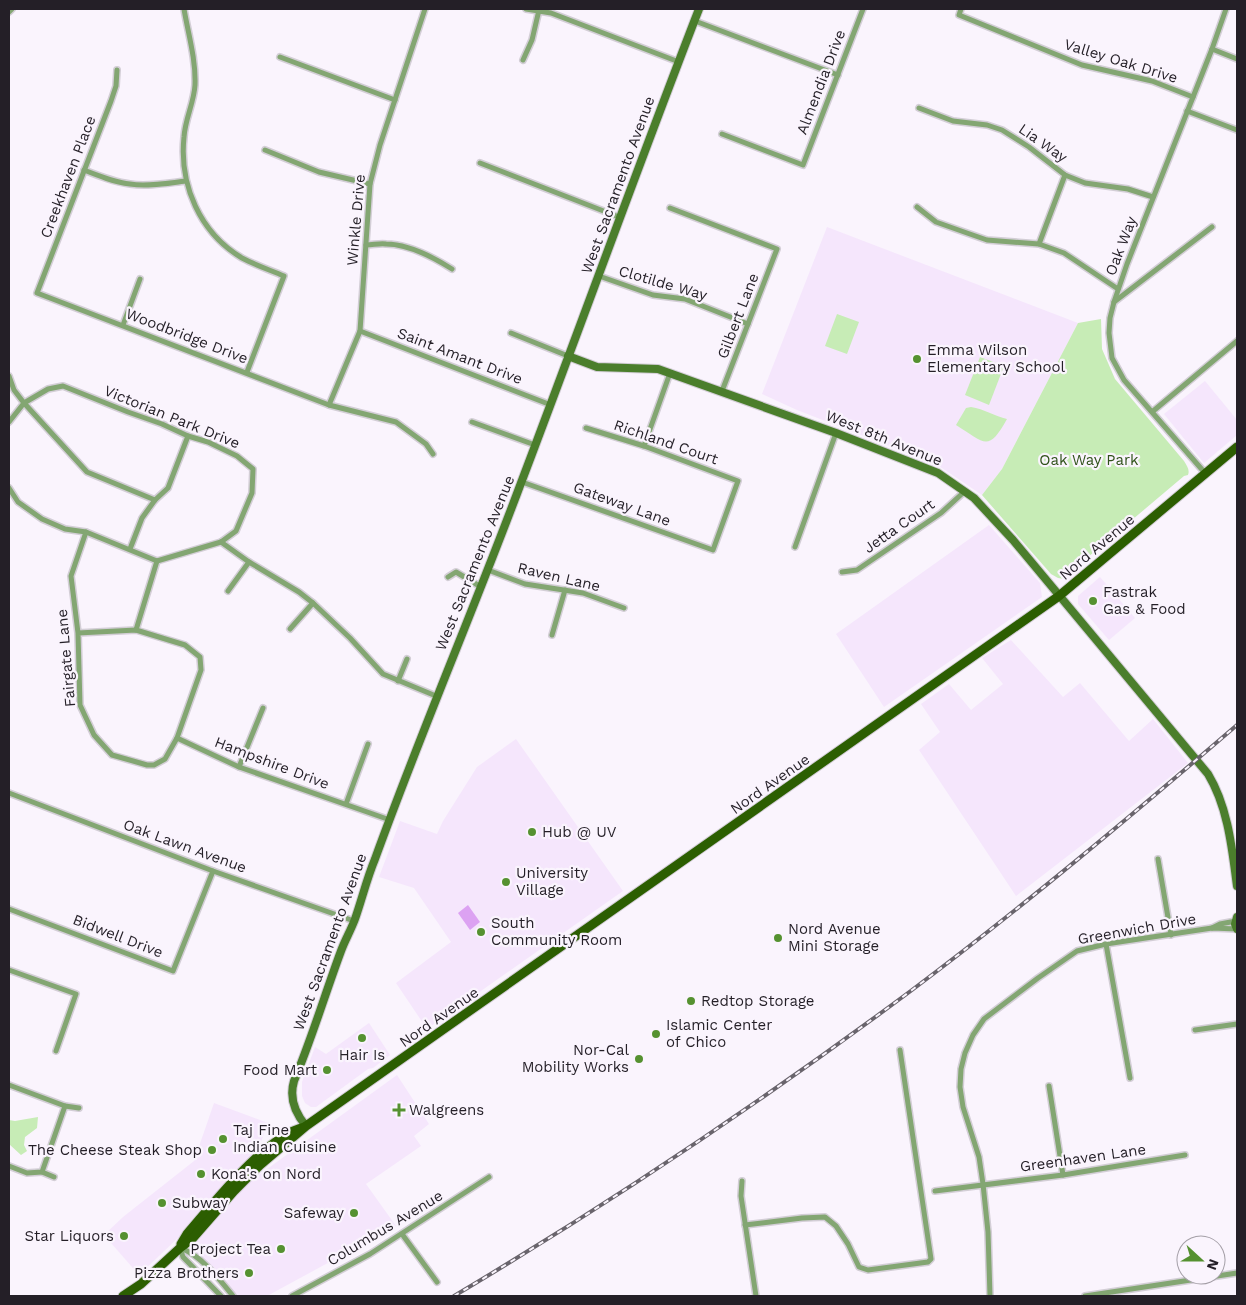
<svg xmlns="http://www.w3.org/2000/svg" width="1246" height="1305" viewBox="0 0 1246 1305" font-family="'Work Sans',sans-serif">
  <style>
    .built { fill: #f5e6fc }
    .green { fill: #c7ecb6 }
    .water { fill: #dca2f2 }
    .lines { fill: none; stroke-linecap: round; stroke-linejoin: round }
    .street-casing { stroke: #d3ced6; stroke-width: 8 }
    .secondary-casing { stroke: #d3ced6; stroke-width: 10 }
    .primary-casing { stroke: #d3ced6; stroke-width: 11 }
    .street { stroke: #83a672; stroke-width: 5 }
    .secondary { stroke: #4b7e2c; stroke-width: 8 }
    .primary { stroke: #2c5e01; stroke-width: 9 }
    .rail-casing { stroke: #69646c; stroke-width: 4 }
    .rail { stroke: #faf4fd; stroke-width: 2; stroke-dasharray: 5.5; stroke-linecap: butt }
    .poi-dot { fill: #559130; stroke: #faf4fd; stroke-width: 2 }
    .labels { text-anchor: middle; stroke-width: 4.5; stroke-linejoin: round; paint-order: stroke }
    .street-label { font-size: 15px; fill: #241f27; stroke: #faf4fd }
    .poi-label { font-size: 15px; fill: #241f27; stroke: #faf4fd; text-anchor: start }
    .park-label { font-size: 15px; fill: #30521a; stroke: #faf4fd }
  </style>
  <rect width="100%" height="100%" fill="#faf4fd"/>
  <g class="built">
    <path d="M827 227 1078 323 1002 469 982 495 936 464 797 410 762 394Z"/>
    <path d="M1205 381 1237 420V435L1204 463 1164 414Z"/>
    <path d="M989 525 1040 583 1042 597 884 707 836 634Z"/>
    <path d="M1100 577 1135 618 1109 640 1078 604V596Z"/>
    <path d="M1011 640 1063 697 1080 683 1129 741 1153 719 1188 763 1016 896 919 750 940 732 921 704 949 684 971 710 1003 684 982 658Z"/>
    <path d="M516 739 623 891 427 1029 396 983 451 942 414 888 379 877 400 821 437 834 443 821 477 767Z"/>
    <path d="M369 1023 390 1055 373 1068 368 1069 316 1107H311L305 1103 302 1096V1082L315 1047 326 1054Z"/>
    <path d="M397 1075 429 1124 414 1136 421 1146 366 1184 396 1226 267 1296H236L221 1274 196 1252 194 1247 197 1240 249 1182Z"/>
    <path d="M214 1103 268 1123 258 1150 180 1236 139 1275 104 1235 123 1217 194 1161Z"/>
  </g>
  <g class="green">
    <path d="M837 314 859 322 847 354 825 346Z"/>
    <path d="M1101 319 1102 349 1115 379 1184 461C1187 466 1190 470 1188 475L1184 476 1068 574 1065 579 1058 578 1051 574 982 495 1002 469 1078 323Z"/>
    <path d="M980 357 1004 366 989 405 965 395Z"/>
    <path d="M971 407C984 409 995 416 1007 419 988 453 985 443 956 425L966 408Z"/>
    <path d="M38 1117 37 1128 25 1137 24 1145 27 1151 21 1155 9 1144V1120L15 1121Z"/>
  </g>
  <path class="water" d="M468 905 480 922 470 930 458 913Z"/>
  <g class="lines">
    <g class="street-casing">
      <g id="street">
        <path d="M184 9C188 33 196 59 195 85 194 103 185 119 184 137 179 185 200 233 242 258 255 265 270 270 284 276L247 372"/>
        <path d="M526 9 551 13 679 62"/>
        <path d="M961 9 959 15 1082 65 1152 81 1193 97"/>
        <path d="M9 12 12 9"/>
        <path d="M695 21 838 75"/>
        <path d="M1212 49 1237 59"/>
        <path d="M280 57 395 100"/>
        <path d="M523 60 532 40 539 10"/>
        <path d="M117 70 116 86 111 101 37 293 329 405 396 422 426 444 433 454"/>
        <path d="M919 108 953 121 987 125 1002 130 1029 147 1065 175 1085 183 1128 189 1153 197"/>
        <path d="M1187 111 1237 130"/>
        <path d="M722 134 803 165 863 9"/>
        <path d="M265 150 319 172 370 184"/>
        <path d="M480 163 619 217"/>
        <path d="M84 170C99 176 114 182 130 184 148 187 168 183 186 181"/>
        <path d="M917 207 936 222 967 233 987 240 1039 244 1064 253 1118 289"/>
        <path d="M670 208 777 249 722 391"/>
        <path d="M1039 244 1065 175"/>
        <path d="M366 245C373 245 380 243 386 244 409 244 433 257 452 269"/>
        <path d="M599 276 653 295 685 299 748 324"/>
        <path d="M1114 302 1212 227"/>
        <path d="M123 325 140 279"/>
        <path d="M360 331 551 405"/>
        <path d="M511 333 568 356"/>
        <path d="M9 376 14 390 24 403 87 472 155 500"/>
        <path d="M329 405 360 331 370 184 380 145 425 9"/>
        <path d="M1152 412 1237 341"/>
        <path d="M9 422 24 403 48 389 63 386 128 412 162 424 188 436 208 442 237 456 253 469 252 493 236 531 221 542 157 561 86 532 65 529 42 519 18 502 9 488"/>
        <path d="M472 422 535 445"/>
        <path d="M644 446 670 373"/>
        <path d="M1205 473 1124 380 1112 358 1109 333 1110 318 1114 302 1127 264 1212 49 1226 9"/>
        <path d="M522 482 713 550 738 481 644 446 586 428"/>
        <path d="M221 542 249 562 299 592 313 603 350 638 383 674 436 696"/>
        <path d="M795 547 836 433"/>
        <path d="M130 549 142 518 155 500 168 488 188 436"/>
        <path d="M488 570 525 584 583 593 624 608"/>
        <path d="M842 572 857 570 941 513 965 491"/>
        <path d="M448 577 456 572 481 587"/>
        <path d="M228 591 249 562"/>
        <path d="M290 629 313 603"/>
        <path d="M136 630 157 561"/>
        <path d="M78 633 136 630 185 645 200 657 201 670 177 738 165 759 154 765H147L112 755 94 735 80 705 78 633 71 576 86 532"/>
        <path d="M552 635 565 590"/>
        <path d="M398 681 407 659"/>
        <path d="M177 738 239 767 390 820"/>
        <path d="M239 767 263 708"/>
        <path d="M9 793 213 871 354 921"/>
        <path d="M346 804 368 744"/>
        <path d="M1158 859 1171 935"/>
        <path d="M9 909 173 971 213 871"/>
        <path d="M1212 928 1220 924 1236 921"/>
        <path d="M1106 944 1130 1078"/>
        <path d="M9 970 76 994 56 1051"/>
        <path d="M1195 1030 1237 1024"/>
        <path d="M9 1085 65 1106 79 1108"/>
        <path d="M1049 1086 1063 1175"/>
        <path d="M9 1166 27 1173 42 1172 65 1106"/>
        <path d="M42 1172 54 1177"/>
        <path d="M742 1181 741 1196 756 1296"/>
        <path d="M935 1191 1063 1175 1185 1155"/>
        <path d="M745 1225 802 1218 825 1217 836 1226 848 1244 859 1267 868 1270 928 1262 931 1259 900 1050"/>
        <path d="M402 1234 437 1282"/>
        <path d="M180 1248C200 1254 220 1280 233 1296"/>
        <path d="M180 1248 183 1257 221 1296"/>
        <path d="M292 1296 370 1254 489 1177"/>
        <path d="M990 1296 988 1232 983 1184 979 1157 963 1107 960 1087 961 1069 965 1053 973 1035 984 1019 1038 978 1077 951 1106 944 1212 928 1237 929"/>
        <path d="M1085 1296 1237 1273"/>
      </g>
    </g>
    <g class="secondary-casing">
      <g id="secondary">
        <path d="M568 356 597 367 658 369 836 433 938 473 974 498 1013 540 1208 774C1228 807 1232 848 1237 886"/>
        <path d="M1237 917 1235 924 1237 929"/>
        <path d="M306 1126C295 1113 289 1098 294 1081 312 1038 325 994 341 951 345 940 351 930 355 919 362 899 367 878 375 859 421 732 474 609 521 483 581 325 638 166 699 9"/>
      </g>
    </g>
    <g class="primary-casing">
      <g id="primary">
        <path d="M181 1244 187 1234C214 1203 265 1137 304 1127"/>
        <path d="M123 1296 141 1284 180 1248 192 1239 234 1191 260 1165 306 1126 1059 596 1237 447"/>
      </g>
    </g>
    <use href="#street" class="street"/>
    <use href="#secondary" class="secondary"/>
    <use href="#primary" class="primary"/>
    <g class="rail-casing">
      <path id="rail" d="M454 1296C612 1202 764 1100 912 990 1024 906 1131 816 1237 725"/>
    </g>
    <use href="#rail" class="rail"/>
  </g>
  <g class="poi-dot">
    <circle cx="917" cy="359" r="5"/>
    <circle cx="1093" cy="601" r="5"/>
    <circle cx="532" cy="832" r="5"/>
    <circle cx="506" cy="882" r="5"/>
    <circle cx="481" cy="932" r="5"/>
    <circle cx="778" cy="938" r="5"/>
    <circle cx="691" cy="1001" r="5"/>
    <circle cx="656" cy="1034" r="5"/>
    <circle cx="362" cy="1038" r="5"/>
    <circle cx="639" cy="1059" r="5"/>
    <circle cx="327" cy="1070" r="5"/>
    <path d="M396.5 1102.5h5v5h5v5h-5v5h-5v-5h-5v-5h5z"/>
    <circle cx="223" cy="1139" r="5"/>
    <circle cx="212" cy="1150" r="5"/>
    <circle cx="201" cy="1174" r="5"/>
    <circle cx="162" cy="1203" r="5"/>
    <circle cx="354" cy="1213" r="5"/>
    <circle cx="124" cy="1236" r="5"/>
    <circle cx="281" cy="1249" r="5"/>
    <circle cx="249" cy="1273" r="5"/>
  </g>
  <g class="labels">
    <g class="street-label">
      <text transform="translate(1121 61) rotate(17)" y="5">Valley Oak Drive</text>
      <text transform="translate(821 82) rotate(-69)" y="5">Almendia Drive</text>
      <text transform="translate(1043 143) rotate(35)" y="5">Lia Way</text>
      <text transform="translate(68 177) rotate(-69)" y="5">Creekhaven Place</text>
      <text transform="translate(618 185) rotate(-70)" y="5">West Sacramento Avenue</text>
      <text transform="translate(356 220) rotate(-85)" y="5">Winkle Drive</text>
      <text transform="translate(1121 246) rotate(-69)" y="5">Oak Way</text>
      <text transform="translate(663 283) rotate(16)" y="5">Clotilde Way</text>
      <text transform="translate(738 316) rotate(-69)" y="5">Gilbert Lane</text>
      <text transform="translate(187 336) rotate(21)" y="5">Woodbridge Drive</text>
      <text transform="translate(460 356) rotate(21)" y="5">Saint Amant Drive</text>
      <text transform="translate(172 417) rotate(22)" y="5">Victorian Park Drive</text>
      <text transform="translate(884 438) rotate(22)" y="5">West 8th Avenue</text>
      <text transform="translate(666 442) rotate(19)" y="5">Richland Court</text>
      <text transform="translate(622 504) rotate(20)" y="5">Gateway Lane</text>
      <text transform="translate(899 526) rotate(-35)" y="5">Jetta Court</text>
      <text transform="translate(1097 547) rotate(-40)" y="5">Nord Avenue</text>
      <text transform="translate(475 563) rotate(-68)" y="5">West Sacramento Avenue</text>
      <text transform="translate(559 577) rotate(13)" y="5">Raven Lane</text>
      <text transform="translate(66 658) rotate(-95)" y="5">Fairgate Lane</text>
      <text transform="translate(272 763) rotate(21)" y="5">Hampshire Drive</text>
      <text transform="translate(770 784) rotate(-35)" y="5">Nord Avenue</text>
      <text transform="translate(185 846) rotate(20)" y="5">Oak Lawn Avenue</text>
      <text transform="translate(1137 929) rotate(-10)" y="5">Greenwich Drive</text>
      <text transform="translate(118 936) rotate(21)" y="5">Bidwell Drive</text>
      <text transform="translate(330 942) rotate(-70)" y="5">West Sacramento Avenue</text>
      <text transform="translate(439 1017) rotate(-35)" y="5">Nord Avenue</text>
      <text transform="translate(1083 1158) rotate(-8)" y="5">Greenhaven Lane</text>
      <text transform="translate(385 1228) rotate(-31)" y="5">Columbus Avenue</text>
    </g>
    <g class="poi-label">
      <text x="927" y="355">Emma Wilson<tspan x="927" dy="17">Elementary School</tspan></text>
      <text x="1103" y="597">Fastrak<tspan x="1103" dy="17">Gas &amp; Food</tspan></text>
      <text x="542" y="837">Hub @ UV</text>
      <text x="516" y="878">University<tspan x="516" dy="17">Village</tspan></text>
      <text x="491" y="928">South<tspan x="491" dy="17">Community Room</tspan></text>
      <text x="788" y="934">Nord Avenue<tspan x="788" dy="17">Mini Storage</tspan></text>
      <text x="701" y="1006">Redtop Storage</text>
      <text x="666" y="1030">Islamic Center<tspan x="666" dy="17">of Chico</tspan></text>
      <text x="629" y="1055" text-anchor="end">Nor-Cal<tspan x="629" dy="17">Mobility Works</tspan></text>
      <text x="362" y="1060" text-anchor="middle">Hair Is</text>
      <text x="317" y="1075" text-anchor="end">Food Mart</text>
      <text x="409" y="1115">Walgreens</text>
      <text x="233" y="1135">Taj Fine<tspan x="233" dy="17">Indian Cuisine</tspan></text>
      <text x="202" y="1155" text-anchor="end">The Cheese Steak Shop</text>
      <text x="211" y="1179">Kona's on Nord</text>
      <text x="172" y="1208">Subway</text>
      <text x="344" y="1218" text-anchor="end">Safeway</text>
      <text x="114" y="1241" text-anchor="end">Star Liquors</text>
      <text x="271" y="1254" text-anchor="end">Project Tea</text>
      <text x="239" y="1278" text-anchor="end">Pizza Brothers</text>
    </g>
    <g class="park-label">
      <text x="1089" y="465">Oak Way Park</text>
    </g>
  </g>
  <rect width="1246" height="1305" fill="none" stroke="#241f27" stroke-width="20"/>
  <g transform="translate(1201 1260) rotate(111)"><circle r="24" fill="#faf4fd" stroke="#a49fa7"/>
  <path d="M0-4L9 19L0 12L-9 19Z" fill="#559130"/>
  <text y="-8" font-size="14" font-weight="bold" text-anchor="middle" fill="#241f27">N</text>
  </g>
</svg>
